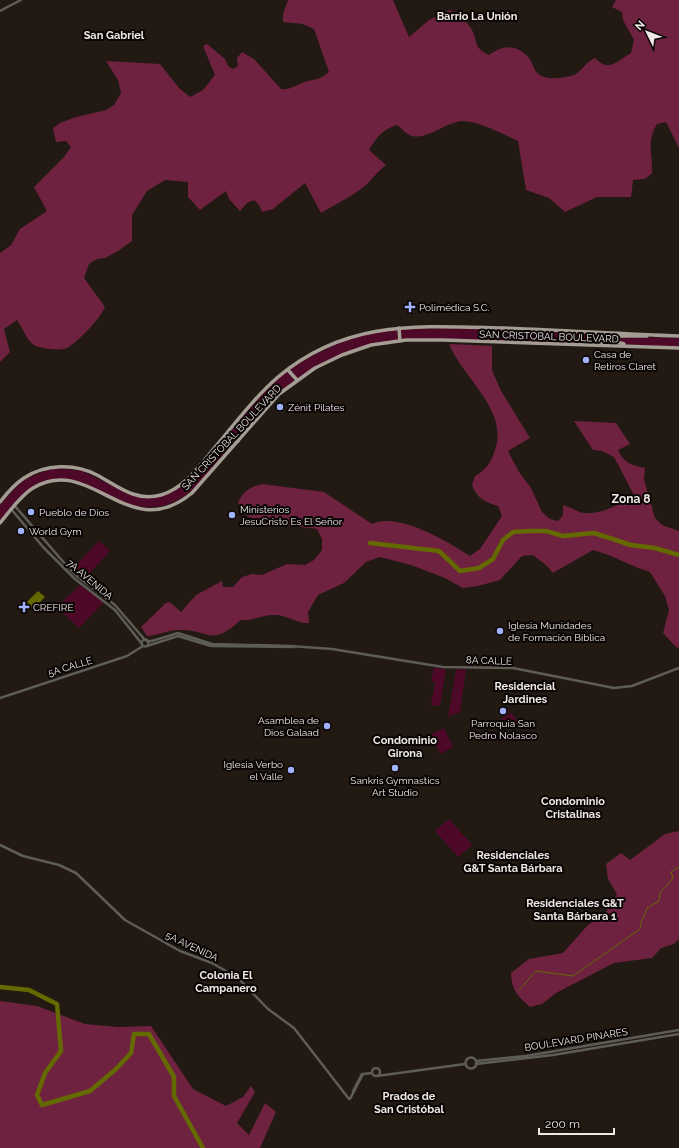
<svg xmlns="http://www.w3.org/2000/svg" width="679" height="1148" viewBox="0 0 679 1148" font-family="Raleway,sans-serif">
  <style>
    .green { fill: #4e0828 }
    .forest { fill: #6e2240 }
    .water { fill: #646900 }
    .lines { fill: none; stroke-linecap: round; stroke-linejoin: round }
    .stream { stroke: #646900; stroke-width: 1 }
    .river { stroke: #646900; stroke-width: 4.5 }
    .tertiary { stroke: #5e5c57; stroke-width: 2.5 }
    .primary { stroke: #a39d93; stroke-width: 3.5 }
    .poi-dot { fill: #a2b2fd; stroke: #080504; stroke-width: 1.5 }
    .labels { text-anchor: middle; stroke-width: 4; stroke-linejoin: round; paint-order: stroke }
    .poi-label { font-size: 10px; fill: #efe8e4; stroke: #080504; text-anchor: start }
    .street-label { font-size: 10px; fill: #efe8e4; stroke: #080504 }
    .neighbourhood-label { font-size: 11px; font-weight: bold; fill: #efe8e4; stroke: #080504 }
    .quarter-label { font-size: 12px; font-weight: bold; fill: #efe8e4; stroke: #080504 }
  </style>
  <rect width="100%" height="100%" fill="#221912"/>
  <g class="green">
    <path d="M464 328 585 333 603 335 607 339 601 343H597L401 340 400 329Z"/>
    <path d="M398 329 399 340 360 347 297 379 289 370C310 356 334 344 358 336 371 332 385 331 398 329Z"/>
    <path d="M622 337 679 338V348L622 344 618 340Z"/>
    <path d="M287 371 296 380 286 387 237 440 230 435 229 432 268 388Z"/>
    <path d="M225 440 229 442V446C198 491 168 525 111 497 88 486 79 476 52 482 46 483 38 484 34 487 23 494 10 511 0 521V505L18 485 25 479 51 469 59 468 82 471 133 496 142 498 174 491Z"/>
    <path d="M99 541 110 551 84 579 72 569Z"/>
    <path d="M80 585 104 602 79 628 57 607Z"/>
    <path d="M434 668 446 669 440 706 431 705 435 682 431 681Z"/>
    <path d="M466 669 460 712 448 717 456 670Z"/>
    <path d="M507 709 519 722 515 726 501 723 502 718 510 714 506 710Z"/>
    <path d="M444 728 453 747 440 754 431 734Z"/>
    <path d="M449 819 472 845 458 857 435 831Z"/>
  </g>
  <g class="forest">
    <path d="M288 0H393L409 37 429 20 450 10C459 13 467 22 472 30 478 41 473 48 489 55 502 46 515 43 528 57 535 64 532 75 548 78 554 79 571 77 576 74 583 69 586 62 595 58 609 73 617 61 631 53L634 40 623 20 622 12 612 7 616 0H679V148L666 122 657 124C646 142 653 153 652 173L645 179 633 180 631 197H597L565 212 549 198 526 190 518 141C503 134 479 121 462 121 447 122 426 140 412 136 407 135 401 128 397 125 383 129 376 138 369 150L386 165C378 171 373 178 366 185 353 196 336 204 321 213L305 183 273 209 262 212 259 205 254 200 247 203 240 211 229 199 226 191 200 210 188 197V182L165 180 147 191 132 215V241L118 251 105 258 97 259 89 264 84 278 105 307C100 319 78 342 67 348 60 351 41 349 34 345 27 341 22 326 17 320L4 329 10 352 0 362V253L11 245 20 229 47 211 34 187 64 157 71 147 66 141 56 142 53 128 60 123 76 117 106 110 114 105 121 93 118 80 106 61 160 64 179 88 190 97 203 90 215 75 203 46 207 44 225 59 228 66 233 69 238 66 237 58 242 52 254 59 281 89C291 90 295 85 305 82 317 78 318 81 329 72L314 29 303 24 283 22V14Z"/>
    <path d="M449 344 492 346V370L501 391 530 438 508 451 519 472 531 488 542 512 550 519 558 521 563 515V505C570 507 577 512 584 513 601 515 620 504 634 495L614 457 602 451 593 450 574 421 616 423 630 444 618 450C624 463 631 465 645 468L644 480 655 518 662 525 679 531V647L677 648 663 633 669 610 665 596 650 572C630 566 613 555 593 550L553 573 547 566 533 555 522 556 500 580 478 586 463 588 445 578 411 565 380 557 366 562 344 583 318 595 308 612 309 623C297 624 287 615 275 615 264 614 253 621 241 620 209 648 211 629 178 630 167 630 158 636 147 636L141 627 166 603 170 602 181 612 196 595 222 581 223 587H233L242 577 252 574 262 575 287 564 305 565 314 560 322 550V539L317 529C299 526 260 524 246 515 241 512 240 507 238 502 244 491 250 487 262 484L324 492 372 524C397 511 449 542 470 556L480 549 502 516 498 506C484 502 477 498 472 485L475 476C485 470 490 464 494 453 511 411 463 379 449 344Z"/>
    <path d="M679 831V939L674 944 661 948 652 958 614 963 556 993 542 1004 530 1007C517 995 512 991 511 973L529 959 563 953 587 926 606 912 617 894 608 879 606 864 621 853 630 860 665 834Z"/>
    <path d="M0 1001 37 1006 85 1024 118 1027 151 1026 193 1089 226 1106 243 1097 251 1086 255 1092 237 1123 249 1135 265 1103 276 1112 260 1148H0Z"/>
  </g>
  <path class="water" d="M38 591 45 597 33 609 27 602Z"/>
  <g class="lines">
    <path class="stream" d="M519 990 536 971 573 976 640 929C640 921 645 915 647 908L659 901 660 893 673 878 671 872 679 867"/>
    <g class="river">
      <path d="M370 543 439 551 460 571 479 568 493 559 503 540 513 532 529 531H546L563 536 594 533 631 545 655 548 679 555"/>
      <path d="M0 987 29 990 57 1004 61 1051 45 1073 37 1095 42 1105 90 1091 116 1069 131 1053 134 1034H149L174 1077V1096L203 1148"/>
    </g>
    <g class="tertiary">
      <path d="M0 11 21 0"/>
      <path d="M14 505 66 565 78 577 115 605 145 640"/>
      <path d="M11 509 43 547 75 579 115 610 142 644"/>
      <circle cx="145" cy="643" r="3.5"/>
      <path d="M147 641H152L178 633 212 644 290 646 332 649 443 667 513 668 614 688 632 686 679 668"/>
      <path d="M147 646 178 636 211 646 294 647"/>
      <path d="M0 698 127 656 143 646"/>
      <path d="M0 845 23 856 59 865 76 873 125 920 180 951 212 963 238 978 268 1009 294 1028 349 1099H350L363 1074 372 1073"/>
      <circle cx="471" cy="1063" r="5.5"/>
      <path d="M476 1061 526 1056 679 1030"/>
      <path d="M476 1064 553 1055 679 1034"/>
      <circle cx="376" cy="1072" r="4"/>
      <path d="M377 1076 465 1064"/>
      <path d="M353 1091 362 1074"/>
    </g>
    <g class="primary">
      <path d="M399 328 400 341"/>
      <path d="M597 334 605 336 606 339 604 343 599 344"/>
      <path d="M624 344 617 342 616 338 620 336H647"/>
      <path d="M288 370 297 380"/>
      <path d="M228 432 229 436 238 441"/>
      <path d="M222 440 226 438 230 441 231 446 229 448"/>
      <path d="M0 502C7 493 15 484 24 478 45 464 75 463 97 475 118 486 135 502 161 495 185 488 201 464 217 445 236 422 255 397 278 377 347 319 420 326 503 328 562 330 620 334 679 336"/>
      <path d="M0 523C10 511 20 496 33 488 91 453 128 546 192 493L279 394 315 368 342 355 371 345 406 340H443L679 348"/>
    </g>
  </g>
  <g class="poi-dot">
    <path d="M408 301h4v4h4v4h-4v4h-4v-4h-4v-4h4z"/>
    <circle cx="586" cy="360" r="4"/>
    <circle cx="280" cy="407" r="4"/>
    <circle cx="31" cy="512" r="4"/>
    <circle cx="232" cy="515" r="4"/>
    <circle cx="21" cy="531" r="4"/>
    <path d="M22 601h4v4h4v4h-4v4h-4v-4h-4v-4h4z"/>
    <circle cx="500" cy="631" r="4"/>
    <circle cx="503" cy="711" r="4"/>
    <circle cx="327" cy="726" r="4"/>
    <circle cx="395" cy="768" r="4"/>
    <circle cx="291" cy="770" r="4"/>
  </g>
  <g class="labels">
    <g class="poi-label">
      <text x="419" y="311">Polimédica S.C.</text>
      <text x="594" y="358">Casa de<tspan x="594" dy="12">Retiros Claret</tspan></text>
      <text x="288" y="411">Zénit Pilates</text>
      <text x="240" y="513">Ministerios<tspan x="240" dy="12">JesuCristo Es El Señor</tspan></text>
      <text x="39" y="516">Pueblo de Dios</text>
      <text x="29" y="535">World Gym</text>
      <text x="33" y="611">CREFIRE</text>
      <text x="508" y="629">Iglesia Munidades<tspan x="508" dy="12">de Formación Bíblica</tspan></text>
      <text x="319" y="724" text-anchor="end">Asamblea de<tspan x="319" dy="12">Dios Galaad</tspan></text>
      <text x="503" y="727" text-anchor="middle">Parroquia San<tspan x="503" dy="12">Pedro Nolasco</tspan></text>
      <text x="283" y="768" text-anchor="end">Iglesia Verbo<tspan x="283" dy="12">el Valle</tspan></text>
      <text x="395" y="784" text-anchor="middle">Sankris Gymnastics<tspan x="395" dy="12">Art Studio</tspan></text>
    </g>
    <g class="street-label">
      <text transform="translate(549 336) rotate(2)" y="4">SAN CRISTOBAL BOULEVARD</text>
      <text transform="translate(231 437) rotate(-47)" y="4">SAN CRISTOBAL BOULEVARD</text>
      <text transform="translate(90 579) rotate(40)" y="4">7A AVENIDA</text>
      <text transform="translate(489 660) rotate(2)" y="4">8A CALLE</text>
      <text transform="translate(70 666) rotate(-17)" y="4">5A CALLE</text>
      <text transform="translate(192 946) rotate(25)" y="4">5A AVENIDA</text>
      <text transform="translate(576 1039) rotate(-9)" y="4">BOULEVARD PINARES</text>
    </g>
    <g class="neighbourhood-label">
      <text x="477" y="20">Barrio La Unión</text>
      <text x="114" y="39">San Gabriel</text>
      <text x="525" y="690">Residencial<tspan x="525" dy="13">Jardines</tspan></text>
      <text x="405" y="744">Condominio<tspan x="405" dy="13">Girona</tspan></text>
      <text x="573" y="805">Condominio<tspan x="573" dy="13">Cristalinas</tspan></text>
      <text x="513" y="859">Residenciales<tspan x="513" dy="13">G&amp;T Santa Bárbara</tspan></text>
      <text x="575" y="907">Residenciales G&amp;T<tspan x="575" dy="13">Santa Bárbara 1</tspan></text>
      <text x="226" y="979">Colonia El<tspan x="226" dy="13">Campanero</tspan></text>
      <text x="409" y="1100">Prados de<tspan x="409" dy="13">San Cristóbal</tspan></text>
    </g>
    <g class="quarter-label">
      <text x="631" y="503">Zona 8</text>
    </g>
  </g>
  <g transform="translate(647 32) rotate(313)" stroke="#080504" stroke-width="3" paint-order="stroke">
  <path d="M0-3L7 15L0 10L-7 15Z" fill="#efe8e4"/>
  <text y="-6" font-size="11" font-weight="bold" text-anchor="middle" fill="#efe8e4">N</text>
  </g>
  <path d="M539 1128v6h75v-6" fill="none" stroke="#efe8e4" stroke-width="2"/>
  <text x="545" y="1128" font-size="12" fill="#efe8e4" stroke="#080504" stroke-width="3" paint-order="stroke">200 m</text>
</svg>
